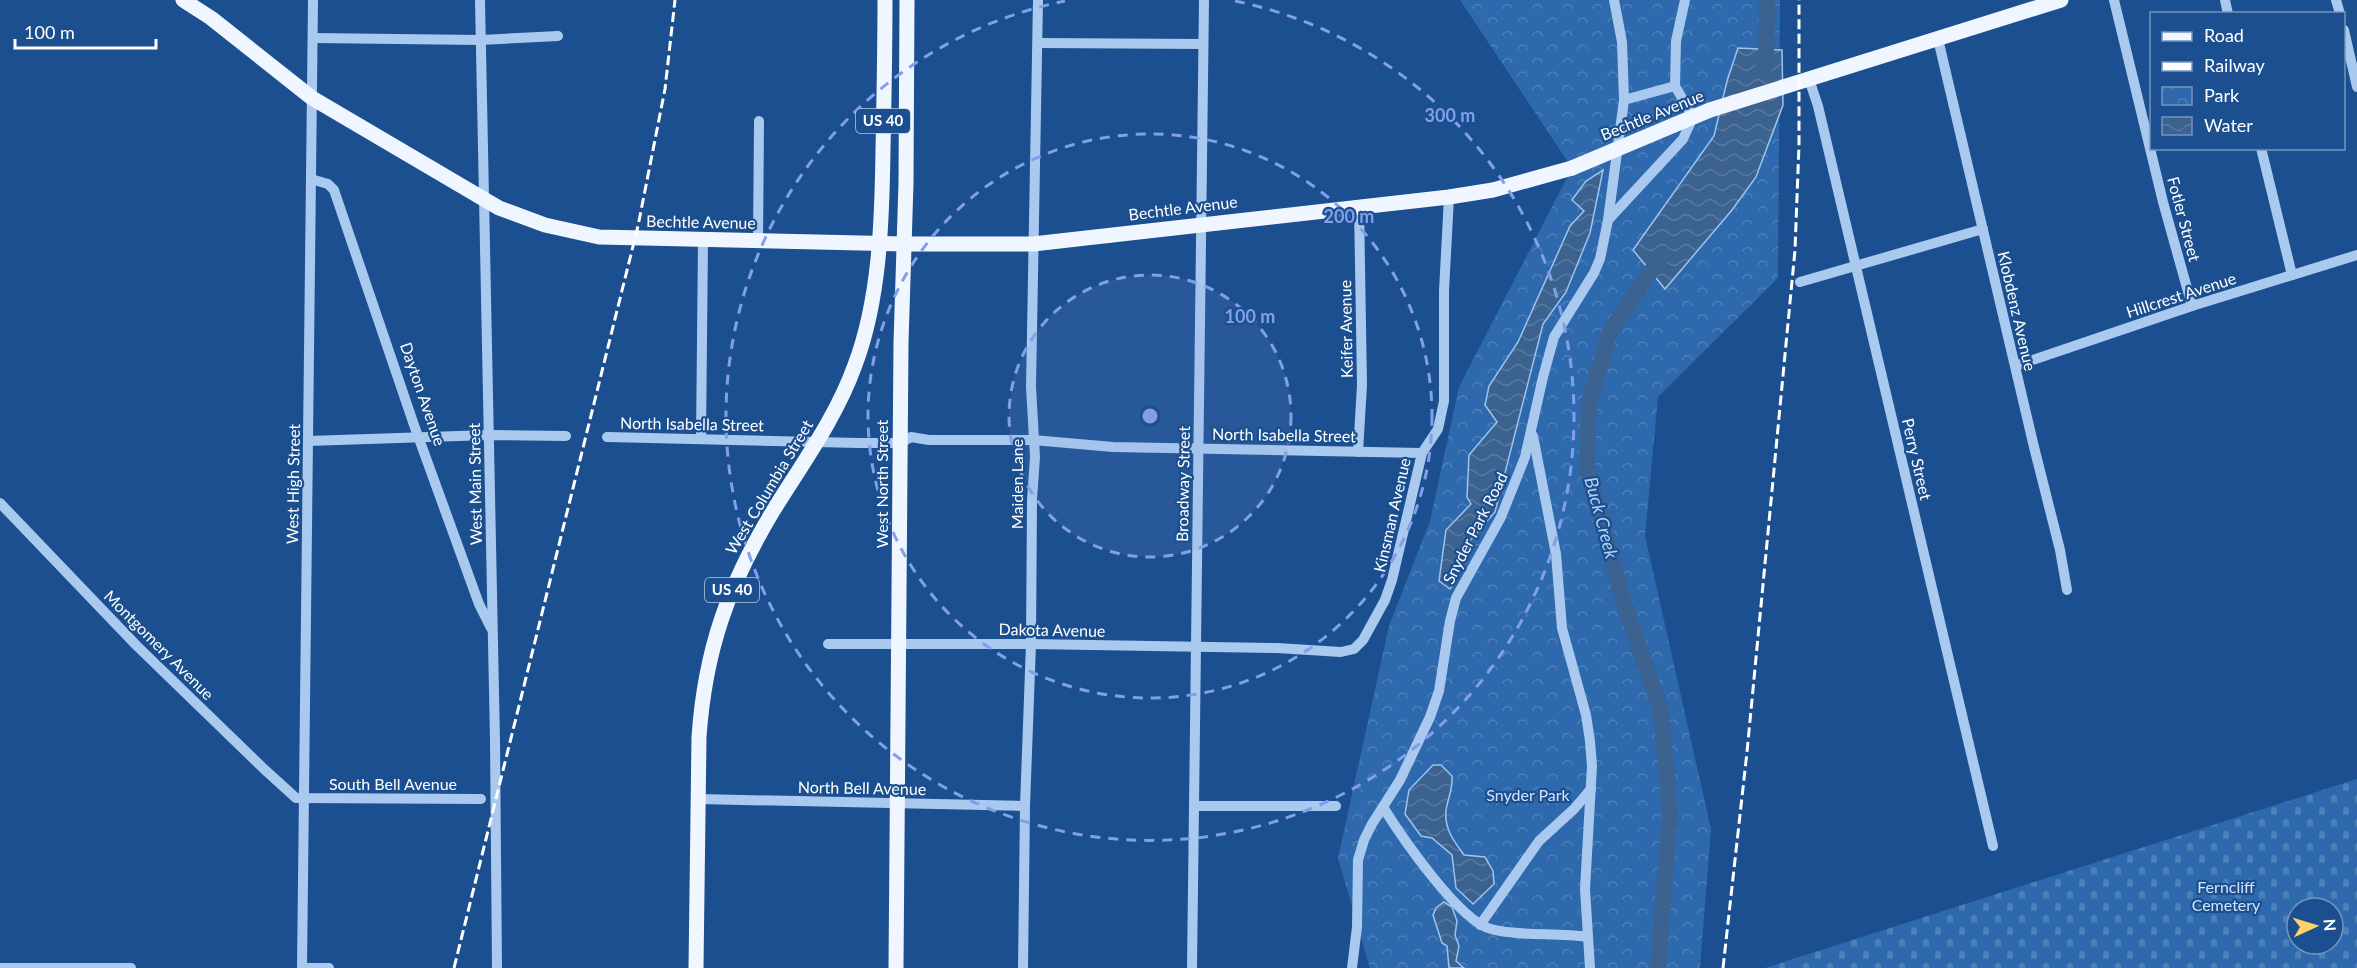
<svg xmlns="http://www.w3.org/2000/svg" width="2357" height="968" viewBox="0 0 2357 968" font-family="Lato,sans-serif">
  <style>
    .cemetery { fill: url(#cemetery-stones); fill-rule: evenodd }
    .park { fill: url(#park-crowns) }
    .water { fill: url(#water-waves); stroke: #9cc4f0; stroke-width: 1.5 }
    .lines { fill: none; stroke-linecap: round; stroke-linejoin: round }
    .river { stroke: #3c6290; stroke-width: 16 }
    .minor { stroke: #a9c9ee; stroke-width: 10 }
    .major { stroke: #f0f6ff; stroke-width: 15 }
    .rail { stroke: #fff; stroke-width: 3; stroke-dasharray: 10 4.5; stroke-linecap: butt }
    .major-bridge { stroke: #f0f6ff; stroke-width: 15 }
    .ring { fill: none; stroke: #839eea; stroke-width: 3; stroke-dasharray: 10 8 }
    .labels { text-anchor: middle; stroke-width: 4.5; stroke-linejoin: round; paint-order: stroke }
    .shield { fill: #1b4f8f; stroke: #bbcadd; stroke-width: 1.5 }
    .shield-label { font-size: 15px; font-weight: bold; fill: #fff }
    .street-label { font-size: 16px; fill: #fff; stroke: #1b4f8f }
    .park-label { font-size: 16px; fill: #cfe3fa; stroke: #1b4f8f }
    .water-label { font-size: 18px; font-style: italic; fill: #b5d3f5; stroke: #1b4f8f }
    .centre { fill: #839eea; stroke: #1b4f8f; stroke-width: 3 }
    .ring-label { font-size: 18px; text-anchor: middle; font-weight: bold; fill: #839eea; stroke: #1b4f8f; stroke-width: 4.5; stroke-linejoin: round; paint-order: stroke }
  </style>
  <defs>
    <pattern id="cemetery-stones" width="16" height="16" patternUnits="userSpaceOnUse" patternTransform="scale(1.5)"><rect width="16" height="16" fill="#2e69ad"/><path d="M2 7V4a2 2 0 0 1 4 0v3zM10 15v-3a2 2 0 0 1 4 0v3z" fill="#4d80b9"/></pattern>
    <pattern id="park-crowns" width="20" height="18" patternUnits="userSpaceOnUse" patternTransform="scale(1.5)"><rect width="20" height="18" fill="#2e69ad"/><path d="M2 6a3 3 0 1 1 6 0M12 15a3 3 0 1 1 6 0" fill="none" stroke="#4d80b9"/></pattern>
    <pattern id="water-waves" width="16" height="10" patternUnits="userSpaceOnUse" patternTransform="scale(1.5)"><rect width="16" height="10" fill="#3c6290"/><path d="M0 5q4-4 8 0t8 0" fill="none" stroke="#597aa1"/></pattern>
  </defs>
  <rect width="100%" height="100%" fill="#1b4f8f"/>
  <path class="cemetery" d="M2357 779V968H1765ZM2297 908H2333V944H2297Z"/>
  <path class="park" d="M1460 0H1780L1778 278 1658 397 1645 536 1711 829 1700 968H1370L1338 858 1389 626 1430 521 1459 387 1572 168Z"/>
  <g class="water">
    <path d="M1738 48 1782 50 1783 105 1756 177 1732 210 1665 289 1633 250 1714 136 1727 81Z"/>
    <path d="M1603 170 1590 233 1566 292 1543 324 1495 512 1467 544 1460 573 1450 589 1439 581 1446 530 1471 504 1467 497 1469 455 1497 422 1485 405 1489 386 1518 342 1570 226 1584 211 1572 200 1586 181Z"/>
    <path d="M1433 765H1441L1452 776C1453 789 1448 798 1446 810 1444 829 1454 841 1464 855L1485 857 1493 871 1494 884 1473 904 1456 888 1452 855 1432 838 1421 836 1405 814 1409 790Z"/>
    <path d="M1444 902 1452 907 1457 921 1455 935 1459 946 1456 961 1464 968H1449L1447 946 1442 943 1433 915 1436 908Z"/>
  </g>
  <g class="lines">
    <g class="river">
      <path d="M1763 70 1766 60 1767 0"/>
      <path d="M1658 968 1670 812 1661 711 1623 600 1587 468 1589 404 1610 331 1663 254"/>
    </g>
    <g class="minor">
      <path d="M480 0 495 741 497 968"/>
      <path d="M2114 0 2163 202 2192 306"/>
      <path d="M2225 0 2228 14"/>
      <path d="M2336 0 2340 14"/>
      <path d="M2344 30 2357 87"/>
      <path d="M313 38 481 40 558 36"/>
      <path d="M1938 39 2034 447 2060 550 2067 590"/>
      <path d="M1038 43 1203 44"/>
      <path d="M1809 79 1818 106 1993 846"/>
      <path d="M1624 100 1675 86 1676 41 1685 0"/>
      <path d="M2261 148 2292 275"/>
      <path d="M311 179 328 184 334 190 414 425 479 604 491 628"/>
      <path d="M1608 220 1683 139 1693 117 1675 86"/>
      <path d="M758 241 759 121"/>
      <path d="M1800 282 1983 229"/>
      <path d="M2015 366 2192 306 2357 255"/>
      <path d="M1533 436 1556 554 1562 628 1586 715 1590 741 1592 766 1585 889 1590 968"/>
      <path d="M607 437 859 443H900L911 437 929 440H1033L1113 447 1422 453"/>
      <path d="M701 439 703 240"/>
      <path d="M308 441 489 435 566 436"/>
      <path d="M1358 452 1362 385 1359 206"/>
      <path d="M0 503 137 646 264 769 296 798 481 799"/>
      <path d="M828 644H1031L1277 648 1341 652 1354 649 1363 640 1385 600 1392 580 1422 453 1438 429 1444 401V291L1449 197"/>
      <path d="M698 799 1025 806"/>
      <path d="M1194 806H1336"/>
      <path d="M1383 807C1401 836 1459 921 1491 929 1522 937 1556 932 1588 937"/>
      <path d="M1480 925 1539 841 1574 809 1591 789"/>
      <path d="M0 968H131"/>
      <path d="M302 968 313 0"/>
      <path d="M307 968H329"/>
      <path d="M1023 968 1025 806 1031 644 1032 500 1035 457 1031 387 1038 0"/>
      <path d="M1192 968 1204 0"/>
      <path d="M1352 968 1357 927 1358 860 1364 840 1372 824 1400 780 1430 717 1439 691 1450 621 1456 598 1501 517 1525 457 1543 377 1554 337 1594 273 1600 259 1608 220 1624 100 1622 42 1614 0"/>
    </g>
    <g class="major">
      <path d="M183 0 211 18 312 98 499 208 545 225 599 237 905 244H1033L1449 197 1493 190 1572 168"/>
      <path d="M1674 125 1710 110 2061 0"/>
      <path d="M696 968 699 737C705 650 728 586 773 511 802 464 836 418 855 365 880 299 882 220 883 150 884 100 885 50 885 0"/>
      <path d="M896 968 901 343 906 183 907 0"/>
    </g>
    <g class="rail">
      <path d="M454 968 638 226 665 89 675 0"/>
      <path d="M1723 968 1747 752 1795 250 1799 145V0"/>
    </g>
    <path class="major-bridge" d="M1572 168 1674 125"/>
  </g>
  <circle cx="1150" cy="416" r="141" fill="#839eea" fill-opacity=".12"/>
  <g class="ring">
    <circle cx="1150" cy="416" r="141"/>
    <circle cx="1150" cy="416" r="282"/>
    <path d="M1235 1A424 424 0 1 1 1065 1"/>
  </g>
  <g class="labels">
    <g class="shield">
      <rect x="856" y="109" width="54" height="24" rx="4.5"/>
      <rect x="705" y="578" width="54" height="24" rx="4.5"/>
    </g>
    <g class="shield-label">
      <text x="883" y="126">US 40</text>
      <text x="732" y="595">US 40</text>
    </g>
    <g class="street-label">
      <text transform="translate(1652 115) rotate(-22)" y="6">Bechtle Avenue</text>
      <text transform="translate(1183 208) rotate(-7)" y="6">Bechtle Avenue</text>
      <text transform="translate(2184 219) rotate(75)" y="6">Fotler Street</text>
      <text transform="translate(701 222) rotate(1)" y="6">Bechtle Avenue</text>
      <text transform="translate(2181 295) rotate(-18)" y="6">Hillcrest Avenue</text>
      <text transform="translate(2017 311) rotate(77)" y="6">Klobdenz Avenue</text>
      <text transform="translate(1346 329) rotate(-91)" y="6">Keifer Avenue</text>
      <text transform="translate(423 394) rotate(71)" y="6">Dayton Avenue</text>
      <text transform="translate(692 424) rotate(1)" y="6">North Isabella Street</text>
      <text transform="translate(1284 435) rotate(1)" y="6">North Isabella Street</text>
      <text transform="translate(1917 459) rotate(77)" y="6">Perry Street</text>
      <text transform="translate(293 484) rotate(-89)" y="6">West High Street</text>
      <text transform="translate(475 484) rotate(-91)" y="6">West Main Street</text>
      <text transform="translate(882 484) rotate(-90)" y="6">West North Street</text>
      <text transform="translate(1017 484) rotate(-90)" y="6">Maiden Lane</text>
      <text transform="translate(1183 484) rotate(-89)" y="6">Broadway Street</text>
      <text transform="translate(769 487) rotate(-59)" y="6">West Columbia Street</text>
      <text transform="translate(1392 515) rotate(-77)" y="6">Kinsman Avenue</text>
      <text transform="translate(1475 528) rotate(-63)" y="6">Snyder Park Road</text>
      <text transform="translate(1052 630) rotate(1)" y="6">Dakota Avenue</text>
      <text transform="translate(159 645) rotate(45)" y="6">Montgomery Avenue</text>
      <text x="393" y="790">South Bell Avenue</text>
      <text transform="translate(862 788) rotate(1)" y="6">North Bell Avenue</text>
    </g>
    <g class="park-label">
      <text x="1528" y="801">Snyder Park</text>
      <text x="2226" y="893">Ferncliff<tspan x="2226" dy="18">Cemetery</tspan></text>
    </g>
    <g class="water-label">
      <text transform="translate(1601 518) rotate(75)" y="6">Buck Creek</text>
    </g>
  </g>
  <circle cx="1150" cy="416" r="9" class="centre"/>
  <g class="ring-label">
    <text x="1450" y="122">300 m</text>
    <text x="1349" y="223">200 m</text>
    <text x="1250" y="323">100 m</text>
  </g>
  <rect x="2150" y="12" width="195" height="138" fill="#1b4f8f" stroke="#7695bc" stroke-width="1.5"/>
  <rect x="2162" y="32" width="30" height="9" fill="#f0f6ff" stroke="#7695bc" stroke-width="1.5"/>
  <text x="2204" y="42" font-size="18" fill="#ffffff">Road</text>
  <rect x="2162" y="62" width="30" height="9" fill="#ffffff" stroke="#7695bc" stroke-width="1.5"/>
  <text x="2204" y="72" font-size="18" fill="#ffffff">Railway</text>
  <rect x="2162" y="87" width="30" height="18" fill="url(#park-crowns)" stroke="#7695bc" stroke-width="1.5"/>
  <text x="2204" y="102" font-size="18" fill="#ffffff">Park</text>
  <rect x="2162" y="117" width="30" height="18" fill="url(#water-waves)" stroke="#7695bc" stroke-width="1.5"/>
  <text x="2204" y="132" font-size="18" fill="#ffffff">Water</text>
  <g transform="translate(2315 926) rotate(86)"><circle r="28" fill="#1b4f8f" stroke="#7695bc" stroke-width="1.5"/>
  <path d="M0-4.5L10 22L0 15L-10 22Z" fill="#ffd166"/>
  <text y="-9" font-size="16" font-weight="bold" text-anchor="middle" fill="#ffffff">N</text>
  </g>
  <path d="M15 39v9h141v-9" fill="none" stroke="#ffffff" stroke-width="3"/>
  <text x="24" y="39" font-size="18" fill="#ffffff" stroke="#1b4f8f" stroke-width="4.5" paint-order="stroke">100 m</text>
</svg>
